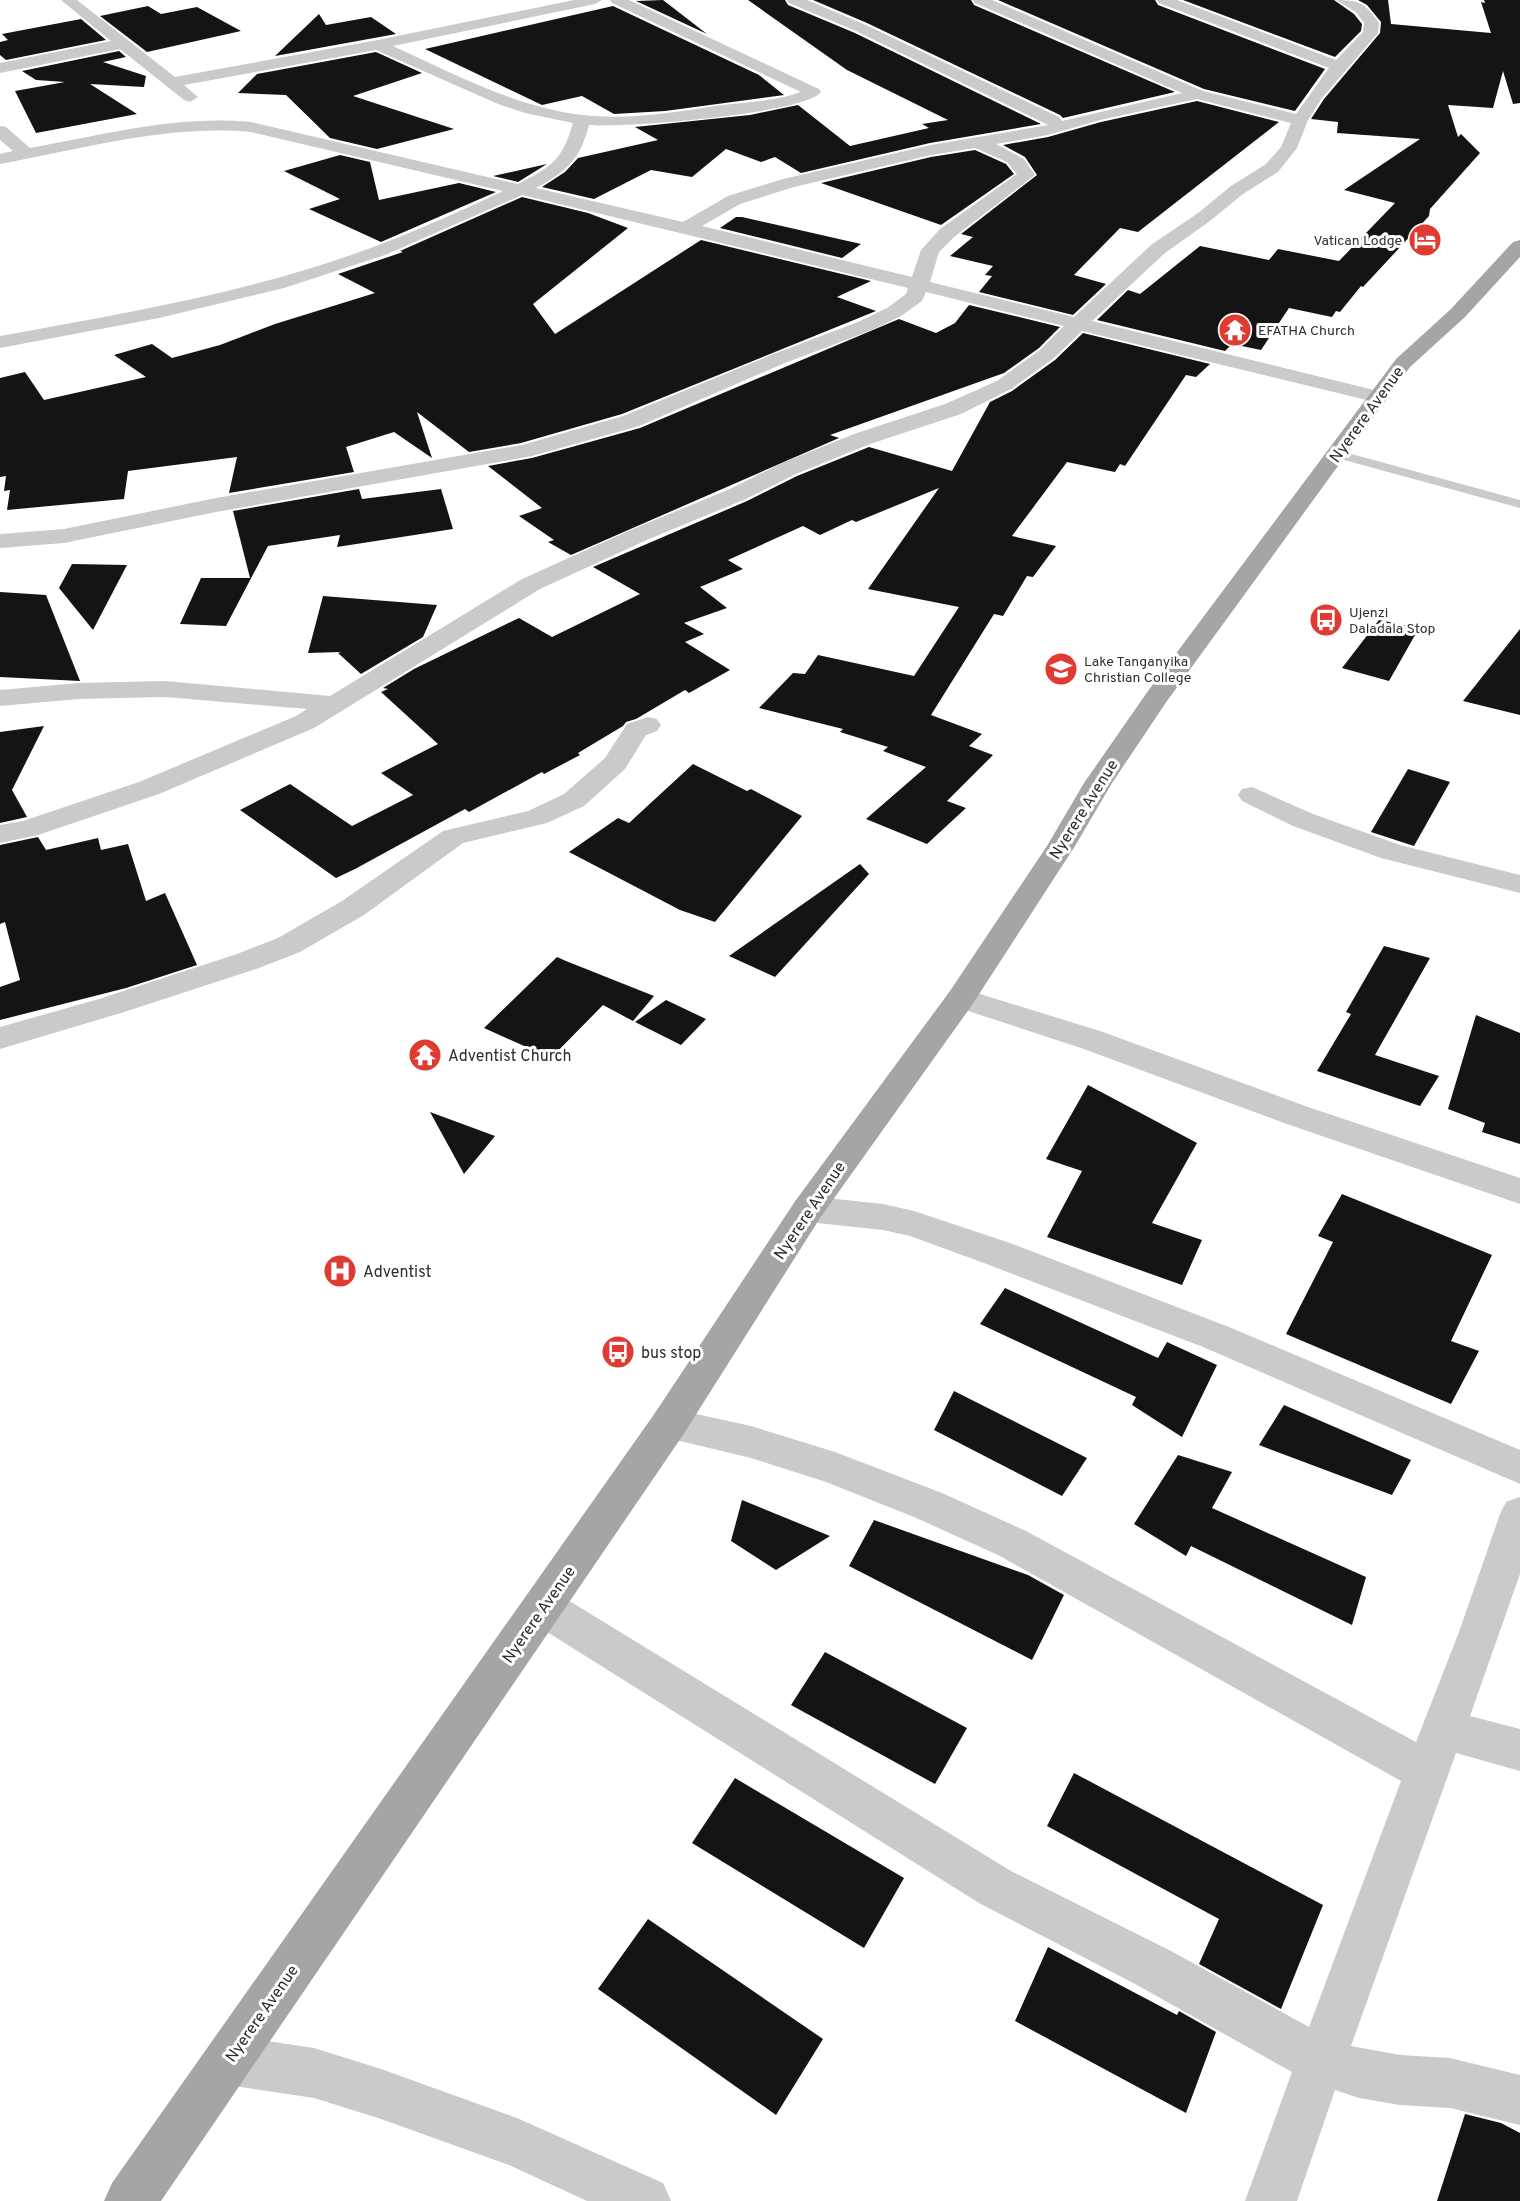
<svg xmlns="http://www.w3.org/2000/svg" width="1520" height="2201" viewBox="0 0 1520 2201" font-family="Overpass,sans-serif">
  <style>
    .building { fill: #141414 }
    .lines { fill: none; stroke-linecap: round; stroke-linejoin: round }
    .lane { fill: #cacaca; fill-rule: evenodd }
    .street { fill: #cacaca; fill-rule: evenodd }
    .primary { fill: #a5a5a5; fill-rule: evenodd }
    .labels { text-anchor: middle; stroke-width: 6; stroke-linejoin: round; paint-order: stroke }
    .far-poi-label { font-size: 14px; fill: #2d2d2d; stroke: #fff; text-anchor: start }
    .street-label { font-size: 16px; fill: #2d2d2d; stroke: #fff }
    .poi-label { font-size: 16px; fill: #2d2d2d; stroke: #fff; text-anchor: start }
  </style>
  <rect width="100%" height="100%" fill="#fff"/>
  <g class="building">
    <path d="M663 0 707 34 636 1Z"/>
    <path d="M748 0H785L788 5 855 33 1041 124 930 143 801 173 775 157 761 162 726 149 692 177 651 170 594 199 542 187 565 172 578 158 658 140 635 127 750 115 798 105 850 146 929 128 922 124 948 120 847 70Z"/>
    <path d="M813 0H971L974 5 1175 92 1063 118 1060 115 867 23Z"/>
    <path d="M998 0H1155L1158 5 1325 69 1295 111 1204 89Z"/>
    <path d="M1183 0H1334L1354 14 1362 24 1361 31 1335 57Z"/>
    <path d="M1358 0H1388L1391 24 1491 33 1481 2 1485 3 1484 0H1520V103L1513 104 1503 71 1493 108 1448 105 1458 137 1461 134 1480 153 1430 209 1429 216 1363 287 1361 286 1340 312 1336 311 1332 317 1289 308 1261 350 1232 344 1225 351 1097 320 1128 290 1140 294 1200 246 1269 260 1278 249 1339 261 1395 203 1344 190 1420 139 1337 133 1338 122 1311 119 1324 99 1380 33 1381 22 1367 5Z"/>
    <path d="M148 6 161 14 197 7 241 31 147 52 100 16Z"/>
    <path d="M613 6 759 75 784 95 665 111 614 114 582 96 542 105 425 49Z"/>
    <path d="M319 14 326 25 371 17 396 34 275 56Z"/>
    <path d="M81 19 106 40 6 60 0 55V42L8 40 2 34Z"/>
    <path d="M119 51 126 57 103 62 146 76 144 87 90 84 137 114 36 133 15 91 65 82 36 80 22 71Z"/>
    <path d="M376 52 422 73 353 96 454 129 377 149 330 138 286 95 238 93 257 74Z"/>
    <path d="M1197 101 1279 122 1138 232 1120 228 1074 275 1106 284 1073 315 979 292 992 276 985 275 993 266 950 256 973 237 961 234 1037 175 1025 157 1003 145 1048 137 1101 122Z"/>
    <path d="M975 150 1006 164 1014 174 941 225 821 183 931 157Z"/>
    <path d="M340 155 370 162 379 200 459 183 496 192 381 242 309 209 340 199 284 171Z"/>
    <path d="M547 164 518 182 493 176Z"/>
    <path d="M522 197 588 213 628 228 533 304 555 334 701 240 871 281 837 297 876 311 622 414 521 443 469 452 417 412 432 458 394 432 346 447 354 472 229 493 237 457 128 471 124 499 7 510 10 490 4 491 6 476 0 477V378L25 372 44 400 146 377 114 355 152 344 172 358 220 345 275 324 375 293 338 274 403 252 400 251Z"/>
    <path d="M736 217H742L861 244 842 258 720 228Z"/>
    <path d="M969 305 1060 327 1039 348 1004 373 830 435 839 438 571 555 548 542 554 540 519 516 542 508 488 466 532 458 640 428 899 319 936 333 955 323Z"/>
    <path d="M1083 333 1210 364 1196 377 1186 375 1125 466 1120 464 1115 472 1067 462 1012 536 1056 546 1033 577 1027 576 1003 616 994 614 931 715 982 734 969 746 993 755 947 801 966 808 927 844 866 819 926 767 883 751 888 747 840 732 843 729 759 708 793 673 805 674 818 655 914 676 959 607 868 589 939 488 856 522 852 520 820 535 803 526 728 560 743 569 700 587 727 608 684 623 704 634 685 642 730 670 689 693 685 690 636 719 626 722 623 726 578 753 580 755 544 774 542 772 469 812 465 809 355 869 336 878 240 810 290 784 352 826 413 795 381 773 438 744 381 692 388 689 383 688 414 669 519 618 552 637 640 594 593 567 747 501 797 476 869 447 952 471 990 402 1012 391 1055 360Z"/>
    <path d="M359 489 362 499 441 489 453 529 337 547 340 535 268 546 226 626 180 624 201 578H250L233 511Z"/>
    <path d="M72 564 127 565 93 630 59 588Z"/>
    <path d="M0 592 46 595 80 681 0 677Z"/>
    <path d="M323 596 437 605 423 637 361 674 338 653 341 652 308 653Z"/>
    <path d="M1379 620 1419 628 1389 681 1342 668Z"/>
    <path d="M1520 629V715L1463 701Z"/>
    <path d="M44 726 12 790 27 817 0 823V732Z"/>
    <path d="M693 764 747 791 751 789 802 816 715 922 680 910 569 852 618 818 629 823Z"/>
    <path d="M1408 769 1450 782 1414 846 1371 832Z"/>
    <path d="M38 837 46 850 98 838 101 850 128 844 146 901 165 893 197 965 126 988 0 1020V987L20 980 5 922 0 924V845Z"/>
    <path d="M860 864 869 874 775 977 729 956Z"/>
    <path d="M1384 946 1430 958 1375 1055 1439 1076 1420 1106 1317 1071 1351 1014 1346 1012Z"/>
    <path d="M557 957 566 961 654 996 633 1021 603 1005 551 1058 484 1028Z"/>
    <path d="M666 1000 706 1019 681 1045 635 1022Z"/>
    <path d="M1476 1015 1520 1033V1144L1482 1132 1485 1123 1448 1109Z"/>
    <path d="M1088 1085 1197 1143 1152 1223 1202 1240 1182 1285 1047 1237 1082 1171 1046 1159Z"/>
    <path d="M430 1112 495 1136 464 1174Z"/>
    <path d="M1342 1194 1492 1255 1451 1341 1479 1351 1451 1404 1286 1334 1333 1242 1318 1236Z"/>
    <path d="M1005 1288 1158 1358 1167 1342 1217 1365 1182 1437 1132 1405 1136 1397 980 1324Z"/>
    <path d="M954 1391 1087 1458 1062 1496 934 1430Z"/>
    <path d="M1284 1405 1411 1460 1392 1495 1259 1445Z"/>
    <path d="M1178 1455 1232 1472 1212 1508 1366 1577 1352 1625 1191 1546 1186 1556 1134 1524Z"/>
    <path d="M742 1500 830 1536 776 1570 731 1541Z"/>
    <path d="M874 1520 1028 1575 1064 1595 1032 1660 849 1566Z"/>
    <path d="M825 1652 967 1728 935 1784 791 1705Z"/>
    <path d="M1074 1773 1323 1905 1281 2009 1199 1964 1219 1919 1047 1826Z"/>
    <path d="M735 1778 904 1878 864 1948 692 1843Z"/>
    <path d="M648 1919 823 2039 776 2115 598 1989Z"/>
    <path d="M1048 1947 1177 2015 1179 2011 1216 2032 1186 2113 1015 2021Z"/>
    <path d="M1465 2114 1501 2123 1520 2133V2201H1437Z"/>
  </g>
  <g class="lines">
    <path class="lane" d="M1337 450 1520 500V508L1333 457 1331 454Z"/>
    <g class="street">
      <path d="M61 0H77L175 77 378 40 574 0H602L595 4 393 46C454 74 515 107 583 115 627 120 671 113 715 106 743 102 774 102 801 92L612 3 610 0H629L819 89 821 92C805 114 622 128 589 125 580 160 567 171 536 188L683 222 728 196 783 179 931 145 1048 125 856 31 789 3 787 0H807L866 25 1059 117 1062 121 1182 93 975 3 973 0H992L1203 91 1296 114 1329 68 1159 3 1157 0H1177L1336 60 1363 32 1364 23 1356 12 1336 0C1360 0 1365 3 1379 23L1378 33 1322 98 1308 120 1297 148 1278 172 1243 194 1210 221 1165 253 1092 321 1386 393 1390 397 1386 401 1379 403 1082 331 1054 358 1011 389 961 414 870 444 796 474 746 499 649 539 540 589 314 728 159 794 38 835 0 843V825L23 821 139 782 296 716 307 709 165 697 79 699 0 706V690L79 683 165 681 330 696 522 579 633 529 730 489 780 464 854 434 945 404 997 381 1040 350 1064 326 926 292 922 301 901 316 872 330 785 363 639 426 532 456 216 512 64 543 0 548V534L64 529 216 498 522 445 623 416 771 355 858 322 887 308 906 294 908 288 522 195 385 255 284 288 159 318 0 348V336C103 317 207 300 308 269 375 249 440 221 503 191L251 132C167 124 82 149 0 164V154L13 151 0 140V126L6 127 30 148C103 135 176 115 251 122L518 184C552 166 562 161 573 123L525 113 498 104 376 50 184 85 198 97 190 102 184 100 120 49 0 73V63L111 41ZM1197 99 1291 123 1281 147 1266 164 1231 186 1198 213 1151 245 1074 317 930 282 939 252 954 237 1035 175 1024 159 996 144 1048 135 1100 120ZM975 148 1007 162 1017 174 940 229 921 250 912 277 702 226 740 204 794 187 931 155Z"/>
      <path d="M648 717 657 719 661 725 657 731 646 735 625 769 584 806 547 823 463 843 364 915 300 952 259 968 121 1013 0 1049V1027L99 999 237 954 278 938 342 901 443 831 528 811 564 794 605 758 627 724Z"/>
      <path d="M1252 787 1313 814 1400 845 1520 875V893L1381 858 1293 826 1242 801 1238 795 1242 789Z"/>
      <path d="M961 988 1103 1032 1308 1107 1520 1178V1204L1284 1123 1081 1048 950 1005 945 998 950 991Z"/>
      <path d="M808 1196 883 1204 914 1211 1010 1243 1229 1327 1520 1450V1484L1203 1347 984 1263 910 1236 883 1230 808 1222 796 1218 791 1209 796 1200Z"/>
      <path d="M669 1408 751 1426 835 1452 942 1493 1026 1531 1416 1742 1459 1632 1500 1514 1506 1502 1520 1497V1574L1470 1716 1520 1729V1771L1456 1753 1351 2046 1400 2055 1450 2058 1520 2075V2125L1450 2108 1400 2105 1359 2098 1335 2090 1297 2201H1245L1292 2072 1137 1985 979 1903 528 1620 522 1607 528 1594 543 1589 558 1594 1011 1871 1171 1951 1309 2027 1401 1781 998 1555 914 1517 826 1482 751 1458 655 1435 650 1424 655 1413Z"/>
      <path d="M228 2035 314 2048 381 2069 517 2118 663 2183 671 2201H587L509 2165 381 2119 314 2098 228 2085 211 2077 203 2060 211 2043Z"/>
    </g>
    <path class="primary" d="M1520 240V257L1465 317 1410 367 1167 701 1112 783 1075 846 972 1005 820 1218 683 1435 161 2201H104L112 2183 655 1413 796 1200 950 991 1047 846 1084 783 1148 691 1396 359 1451 309 1513 242Z"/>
  </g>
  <defs>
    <g id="hotel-disc" transform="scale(1.725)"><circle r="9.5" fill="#e03b32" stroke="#fff"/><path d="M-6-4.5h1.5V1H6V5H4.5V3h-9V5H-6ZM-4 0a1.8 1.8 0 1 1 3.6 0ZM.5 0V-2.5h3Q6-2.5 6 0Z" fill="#fff"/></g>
    <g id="temple-disc" transform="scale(1.725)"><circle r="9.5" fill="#e03b32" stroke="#fff"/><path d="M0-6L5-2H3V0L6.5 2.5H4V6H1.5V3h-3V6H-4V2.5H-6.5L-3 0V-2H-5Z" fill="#fff"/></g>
    <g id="bus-disc" transform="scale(1.725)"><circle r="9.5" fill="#e03b32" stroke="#fff"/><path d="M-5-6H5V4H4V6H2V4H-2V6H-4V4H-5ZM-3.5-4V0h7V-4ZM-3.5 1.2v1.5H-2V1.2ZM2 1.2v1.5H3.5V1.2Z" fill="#fff"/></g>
    <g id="school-disc" transform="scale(1.725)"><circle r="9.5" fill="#e03b32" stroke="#fff"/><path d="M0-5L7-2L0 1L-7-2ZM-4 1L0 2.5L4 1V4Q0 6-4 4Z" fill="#fff"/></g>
    <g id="hospital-disc" transform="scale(1.725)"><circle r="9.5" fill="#e03b32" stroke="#fff"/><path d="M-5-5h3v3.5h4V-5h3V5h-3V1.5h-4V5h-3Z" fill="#fff"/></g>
  </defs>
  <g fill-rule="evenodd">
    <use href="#hotel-disc" x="1425" y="240"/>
    <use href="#temple-disc" x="1235" y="330"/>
    <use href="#bus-disc" x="1326" y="620"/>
    <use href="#school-disc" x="1061" y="669"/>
    <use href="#temple-disc" x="425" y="1055"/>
    <use href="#hospital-disc" x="340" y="1271"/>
    <use href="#bus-disc" x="618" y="1352"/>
  </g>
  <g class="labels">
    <g class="far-poi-label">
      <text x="1402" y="245" text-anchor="end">Vatican Lodge</text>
      <text x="1258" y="335">EFATHA Church</text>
      <text x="1349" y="617">Ujenzi<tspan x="1349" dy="16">Daladala Stop</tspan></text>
      <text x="1084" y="666">Lake Tanganyika<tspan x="1084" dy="16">Christian College</tspan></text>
    </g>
    <g class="street-label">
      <text transform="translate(1366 414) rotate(-54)" y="6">Nyerere Avenue</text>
      <text transform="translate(1083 809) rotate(-58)" y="6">Nyerere Avenue</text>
      <text transform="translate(809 1210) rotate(-56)" y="6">Nyerere Avenue</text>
      <text transform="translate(538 1614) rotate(-55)" y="6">Nyerere Avenue</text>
      <text transform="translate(261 2013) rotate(-55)" y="6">Nyerere Avenue</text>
    </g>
    <g class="poi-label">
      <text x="448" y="1061">Adventist Church</text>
      <text x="363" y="1277">Adventist</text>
      <text x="641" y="1358">bus stop</text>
    </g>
  </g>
</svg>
